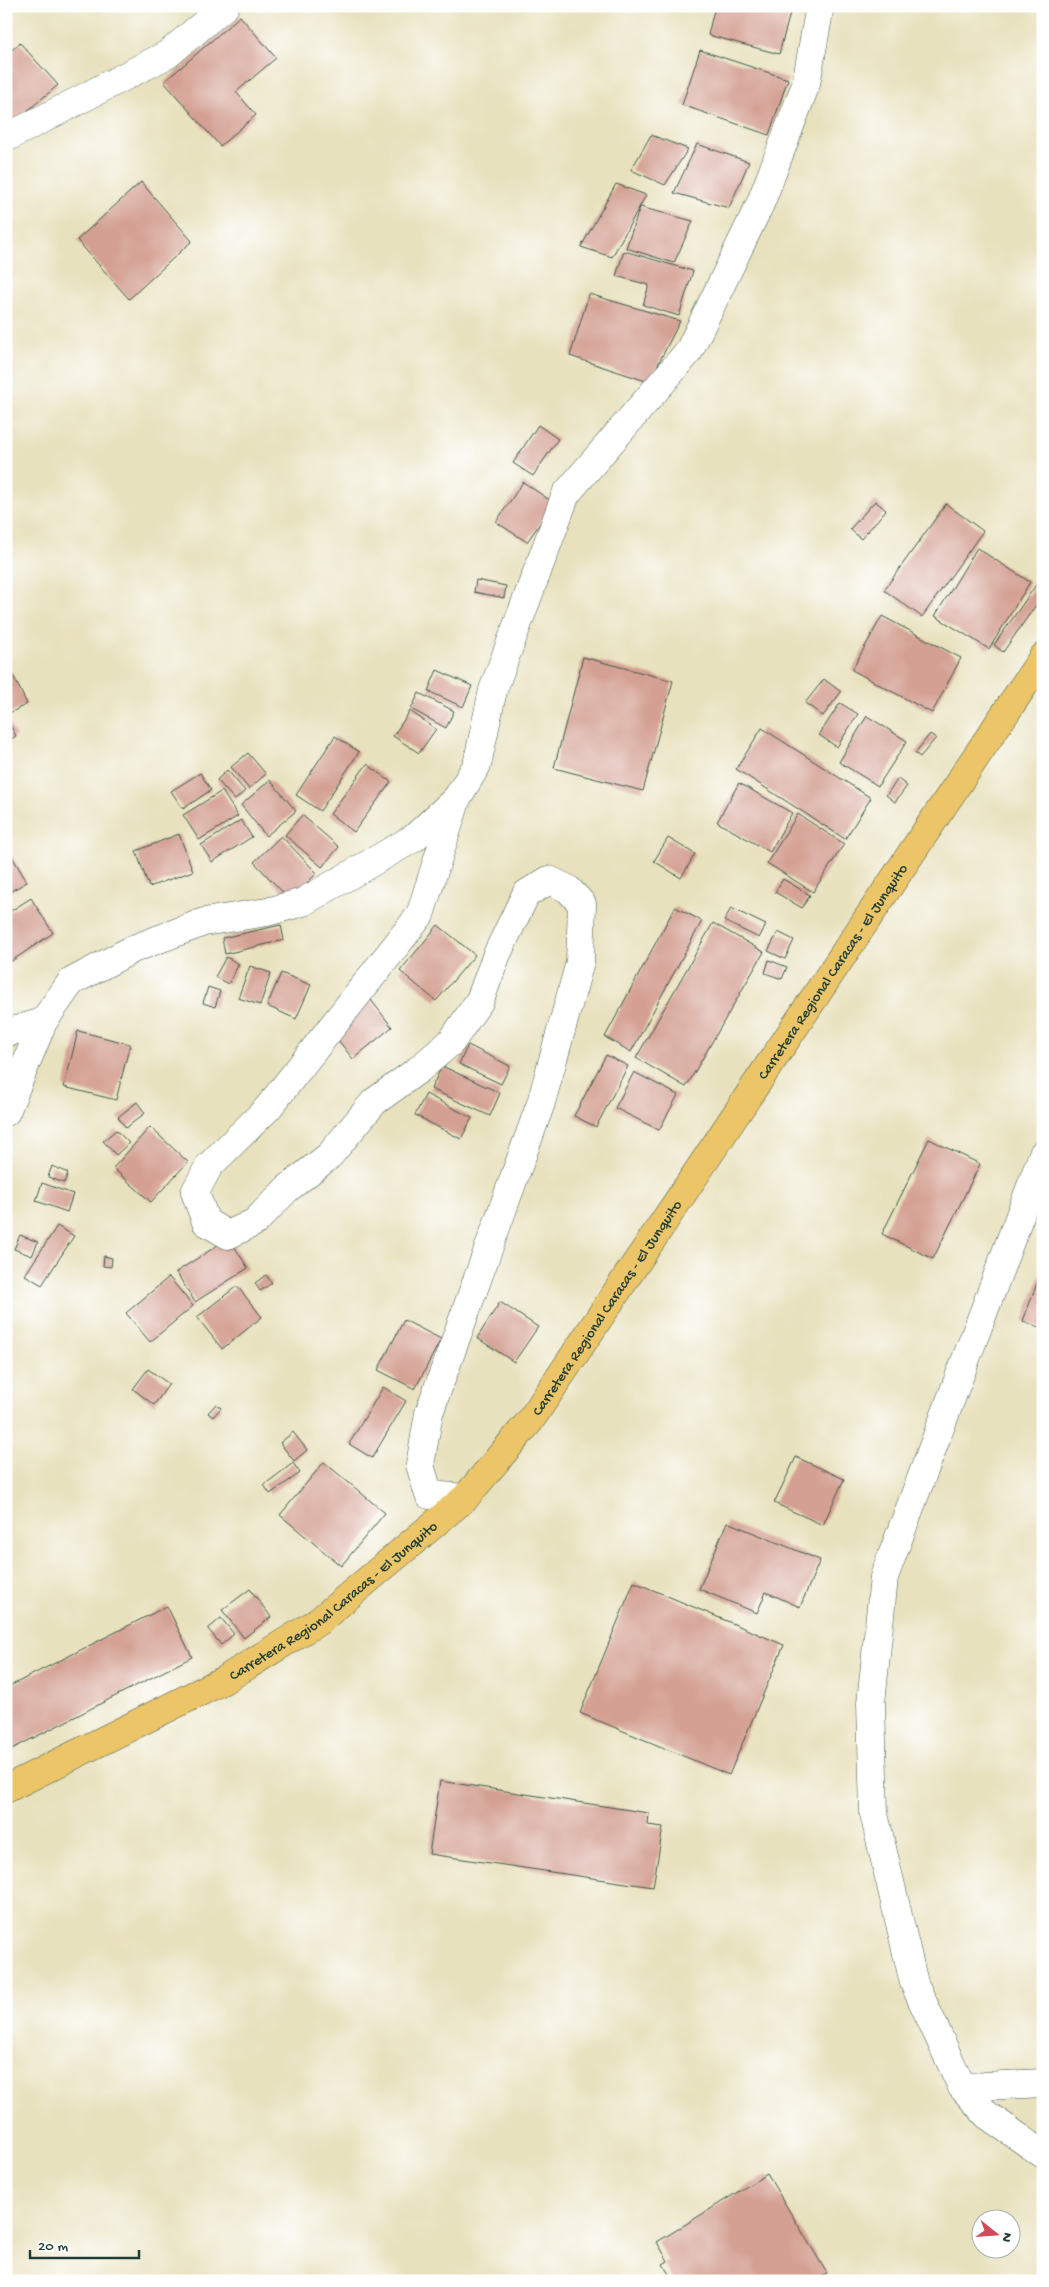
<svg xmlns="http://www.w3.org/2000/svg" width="1049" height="2287" viewBox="0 0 1049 2287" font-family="'Gochi Hand',sans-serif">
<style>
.building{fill:#d4a093}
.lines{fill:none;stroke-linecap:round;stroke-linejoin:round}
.street-casing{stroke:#3d5649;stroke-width:29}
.primary-casing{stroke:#3d5649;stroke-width:29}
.street{stroke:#fff;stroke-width:28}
.primary{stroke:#ecc569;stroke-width:28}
.labels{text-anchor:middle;stroke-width:4.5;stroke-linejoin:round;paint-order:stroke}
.street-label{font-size:15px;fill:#1f3d34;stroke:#fff}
</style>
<rect width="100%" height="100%" fill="#fff"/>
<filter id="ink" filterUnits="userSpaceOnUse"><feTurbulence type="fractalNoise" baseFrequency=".02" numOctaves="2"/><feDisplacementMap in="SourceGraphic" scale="10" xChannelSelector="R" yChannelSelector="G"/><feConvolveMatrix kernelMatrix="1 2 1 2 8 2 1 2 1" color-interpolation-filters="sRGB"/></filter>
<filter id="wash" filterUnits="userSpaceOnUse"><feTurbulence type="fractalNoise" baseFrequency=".0096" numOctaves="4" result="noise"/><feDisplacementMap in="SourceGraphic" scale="20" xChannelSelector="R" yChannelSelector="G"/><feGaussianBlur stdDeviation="1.12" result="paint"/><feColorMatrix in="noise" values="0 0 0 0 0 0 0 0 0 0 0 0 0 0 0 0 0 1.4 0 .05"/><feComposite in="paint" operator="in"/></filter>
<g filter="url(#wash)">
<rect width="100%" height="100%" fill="#e8e1bd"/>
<g id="blocks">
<g class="building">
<polygon points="715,6 792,6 779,54 708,35"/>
<polygon points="240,16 276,58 236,92 256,115 220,146 164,82"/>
<polygon points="20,43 58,85 6,129 6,55"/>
<polygon points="700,50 788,79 769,135 682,105"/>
<polygon points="651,135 688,149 665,185 631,170"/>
<polygon points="697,144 749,162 729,208 674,193"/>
<polygon points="141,182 192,241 129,299 77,240"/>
<polygon points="616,184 646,195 612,257 581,247"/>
<polygon points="640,207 693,221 674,263 626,248"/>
<polygon points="624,251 693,271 679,316 643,305 649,285 616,276"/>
<polygon points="589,294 680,321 649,382 570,356"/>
<polygon points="538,425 558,439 533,476 513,463"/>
<polygon points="523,482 554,503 527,542 496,522"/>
<polygon points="875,501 886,510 861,539 850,529"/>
<polygon points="946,504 983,531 922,617 884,590"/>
<polygon points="977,548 1030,582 989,649 935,616"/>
<polygon points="1043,575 1043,595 1003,652 994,645"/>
<polygon points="476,580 506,586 504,598 474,592"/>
<polygon points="882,616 961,658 932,713 852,670"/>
<polygon points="583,657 673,681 643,791 554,768"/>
<polygon points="9,667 27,704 6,715 6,668"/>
<polygon points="437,670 472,686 463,707 428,691"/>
<polygon points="824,679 841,692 823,716 805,703"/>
<polygon points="419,693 454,711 446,728 411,709"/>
<polygon points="840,703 858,714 837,747 819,735"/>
<polygon points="410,711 436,729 419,753 393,736"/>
<polygon points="867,716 907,741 878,786 839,762"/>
<polygon points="8,721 16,736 6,742 6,723"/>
<polygon points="762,728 871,798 845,839 736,769"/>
<polygon points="930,734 936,738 920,757 915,753"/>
<polygon points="335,736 359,752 320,811 296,795"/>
<polygon points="248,753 266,774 249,789 231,767"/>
<polygon points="367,764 391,782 354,832 330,814"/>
<polygon points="227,770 245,791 235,800 217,780"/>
<polygon points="200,773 211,790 183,809 171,791"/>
<polygon points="898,779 907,786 895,802 886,795"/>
<polygon points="270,780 296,811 266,836 241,805"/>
<polygon points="739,783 792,813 770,852 717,822"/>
<polygon points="222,791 238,816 199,840 183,815"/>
<polygon points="798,814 844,844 813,892 767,863"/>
<polygon points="302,815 339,847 322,867 285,835"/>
<polygon points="241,820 252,837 212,862 201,845"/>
<polygon points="179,834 193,871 149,887 136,851"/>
<polygon points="281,836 317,873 290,900 254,862"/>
<polygon points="668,838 695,854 681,878 654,861"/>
<polygon points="6,846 27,882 6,894"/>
<polygon points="783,879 810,895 802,908 775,892"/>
<polygon points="31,898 53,933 10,962 6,955 6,914"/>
<polygon points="675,907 702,921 631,1052 605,1037"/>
<polygon points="731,908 766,925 759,938 724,921"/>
<polygon points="713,923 764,952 686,1087 636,1058"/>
<polygon points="281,925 284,940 225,954 222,938"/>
<polygon points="438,925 475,955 436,1001 400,971"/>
<polygon points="778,932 794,940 785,959 768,951"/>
<polygon points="226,957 239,964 228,984 215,977"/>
<polygon points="769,960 787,967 782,979 765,973"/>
<polygon points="250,966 271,973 260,1005 238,998"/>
<polygon points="281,973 311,985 296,1019 267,1006"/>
<polygon points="208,987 220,991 215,1007 203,1003"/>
<polygon points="371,1000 392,1027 353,1059 331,1031"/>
<polygon points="78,1031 130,1044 116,1100 64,1087"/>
<polygon points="468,1045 510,1066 501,1084 459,1064"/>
<polygon points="606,1055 628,1066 596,1127 574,1116"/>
<polygon points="442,1066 500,1093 490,1116 431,1089"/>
<polygon points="634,1072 678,1095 659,1130 615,1108"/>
<polygon points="426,1094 472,1118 461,1139 415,1115"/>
<polygon points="137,1102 145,1113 126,1128 118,1117"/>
<polygon points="150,1127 188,1162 151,1202 113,1168"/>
<polygon points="116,1130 129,1143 116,1155 103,1141"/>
<polygon points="929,1139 980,1164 933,1259 882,1234"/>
<polygon points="52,1166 68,1173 64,1183 48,1177"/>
<polygon points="42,1183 73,1194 67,1212 36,1201"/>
<polygon points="57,1226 74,1236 42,1285 25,1275"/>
<polygon points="20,1235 38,1242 32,1256 14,1249"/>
<polygon points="229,1238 248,1268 195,1302 176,1272"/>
<polygon points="104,1256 112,1258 111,1267 103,1266"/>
<polygon points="1043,1267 1043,1329 1023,1321"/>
<polygon points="266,1275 272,1283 260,1291 255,1283"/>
<polygon points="169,1277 193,1306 150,1342 126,1313"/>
<polygon points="237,1286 262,1317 222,1349 197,1317"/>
<polygon points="500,1302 538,1327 514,1362 477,1338"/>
<polygon points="404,1320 441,1339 415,1389 378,1370"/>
<polygon points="148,1369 169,1384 154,1405 133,1389"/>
<polygon points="383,1387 406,1401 372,1458 349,1444"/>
<polygon points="216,1404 221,1408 213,1417 208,1413"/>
<polygon points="293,1432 307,1450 294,1461 280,1443"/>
<polygon points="796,1457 844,1479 823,1525 774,1503"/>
<polygon points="324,1462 385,1513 341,1566 280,1515"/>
<polygon points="293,1463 300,1473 270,1494 264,1485"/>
<polygon points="727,1522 820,1560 800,1607 766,1592 757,1613 699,1589"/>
<polygon points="634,1582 784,1645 729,1775 580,1713"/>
<polygon points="250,1589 271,1617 244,1638 222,1610"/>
<polygon points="167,1606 192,1657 6,1752 6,1688"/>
<polygon points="221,1618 234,1634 221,1645 208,1629"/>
<polygon points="440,1781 649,1813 648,1825 663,1827 653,1887 429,1854"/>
<polygon points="767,2174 827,2273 816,2281 673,2281 663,2264 668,2261 657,2242"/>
</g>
</g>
</g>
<g filter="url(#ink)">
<use href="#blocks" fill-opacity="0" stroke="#3d5649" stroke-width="1"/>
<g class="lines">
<g class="street-casing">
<g id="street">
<polyline points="6,138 168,54 225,6"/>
<polyline points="6,1033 43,1022"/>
<polyline points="6,1112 43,1022 71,982 133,949 204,922 267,912 303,902 414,838 456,799"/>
<polyline points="1043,1154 884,1577 871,1703 874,1814 914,1983 962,2087 987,2115 1043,2154"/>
<polyline points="465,1498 429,1495 420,1465 429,1413 541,1103 580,962 582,904 568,889 549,880 526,894 497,954 480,1000 451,1042 418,1070 374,1102 329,1156 287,1189 255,1222 228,1235 206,1222 195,1192 209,1166 268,1108 420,915 457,798 477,765 493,690 566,494 689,351 761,202 806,84 820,6"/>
<polyline points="962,2087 1043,2083"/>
</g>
</g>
<g class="primary-casing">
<g id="primary">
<path id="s1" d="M 6,1789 L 224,1680 L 319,1621 L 465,1498 L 530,1421 L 1043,657"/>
</g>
</g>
<use href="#street" class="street"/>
<use href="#primary" class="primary"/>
</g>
</g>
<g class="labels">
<g class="street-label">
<text dy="5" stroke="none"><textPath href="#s1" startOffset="1189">Carretera Regional Caracas - El Junquito</textPath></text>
<text dy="5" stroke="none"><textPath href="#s1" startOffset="784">Carretera Regional Caracas - El Junquito</textPath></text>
<text dy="5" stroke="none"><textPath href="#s1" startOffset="379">Carretera Regional Caracas - El Junquito</textPath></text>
</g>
</g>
<rect width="1049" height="2287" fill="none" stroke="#fff" stroke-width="25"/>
<g transform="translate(996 2234) rotate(107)"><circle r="24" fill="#ffffff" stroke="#a5b1ae"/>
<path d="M0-4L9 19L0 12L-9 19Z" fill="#d1495b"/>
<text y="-8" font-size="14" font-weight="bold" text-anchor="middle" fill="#1f3d34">N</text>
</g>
<path d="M30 2250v8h109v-8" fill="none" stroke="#1f3d34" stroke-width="2.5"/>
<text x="38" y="2250" font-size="15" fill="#1f3d34" stroke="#ffffff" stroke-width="4" paint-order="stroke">20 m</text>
</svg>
